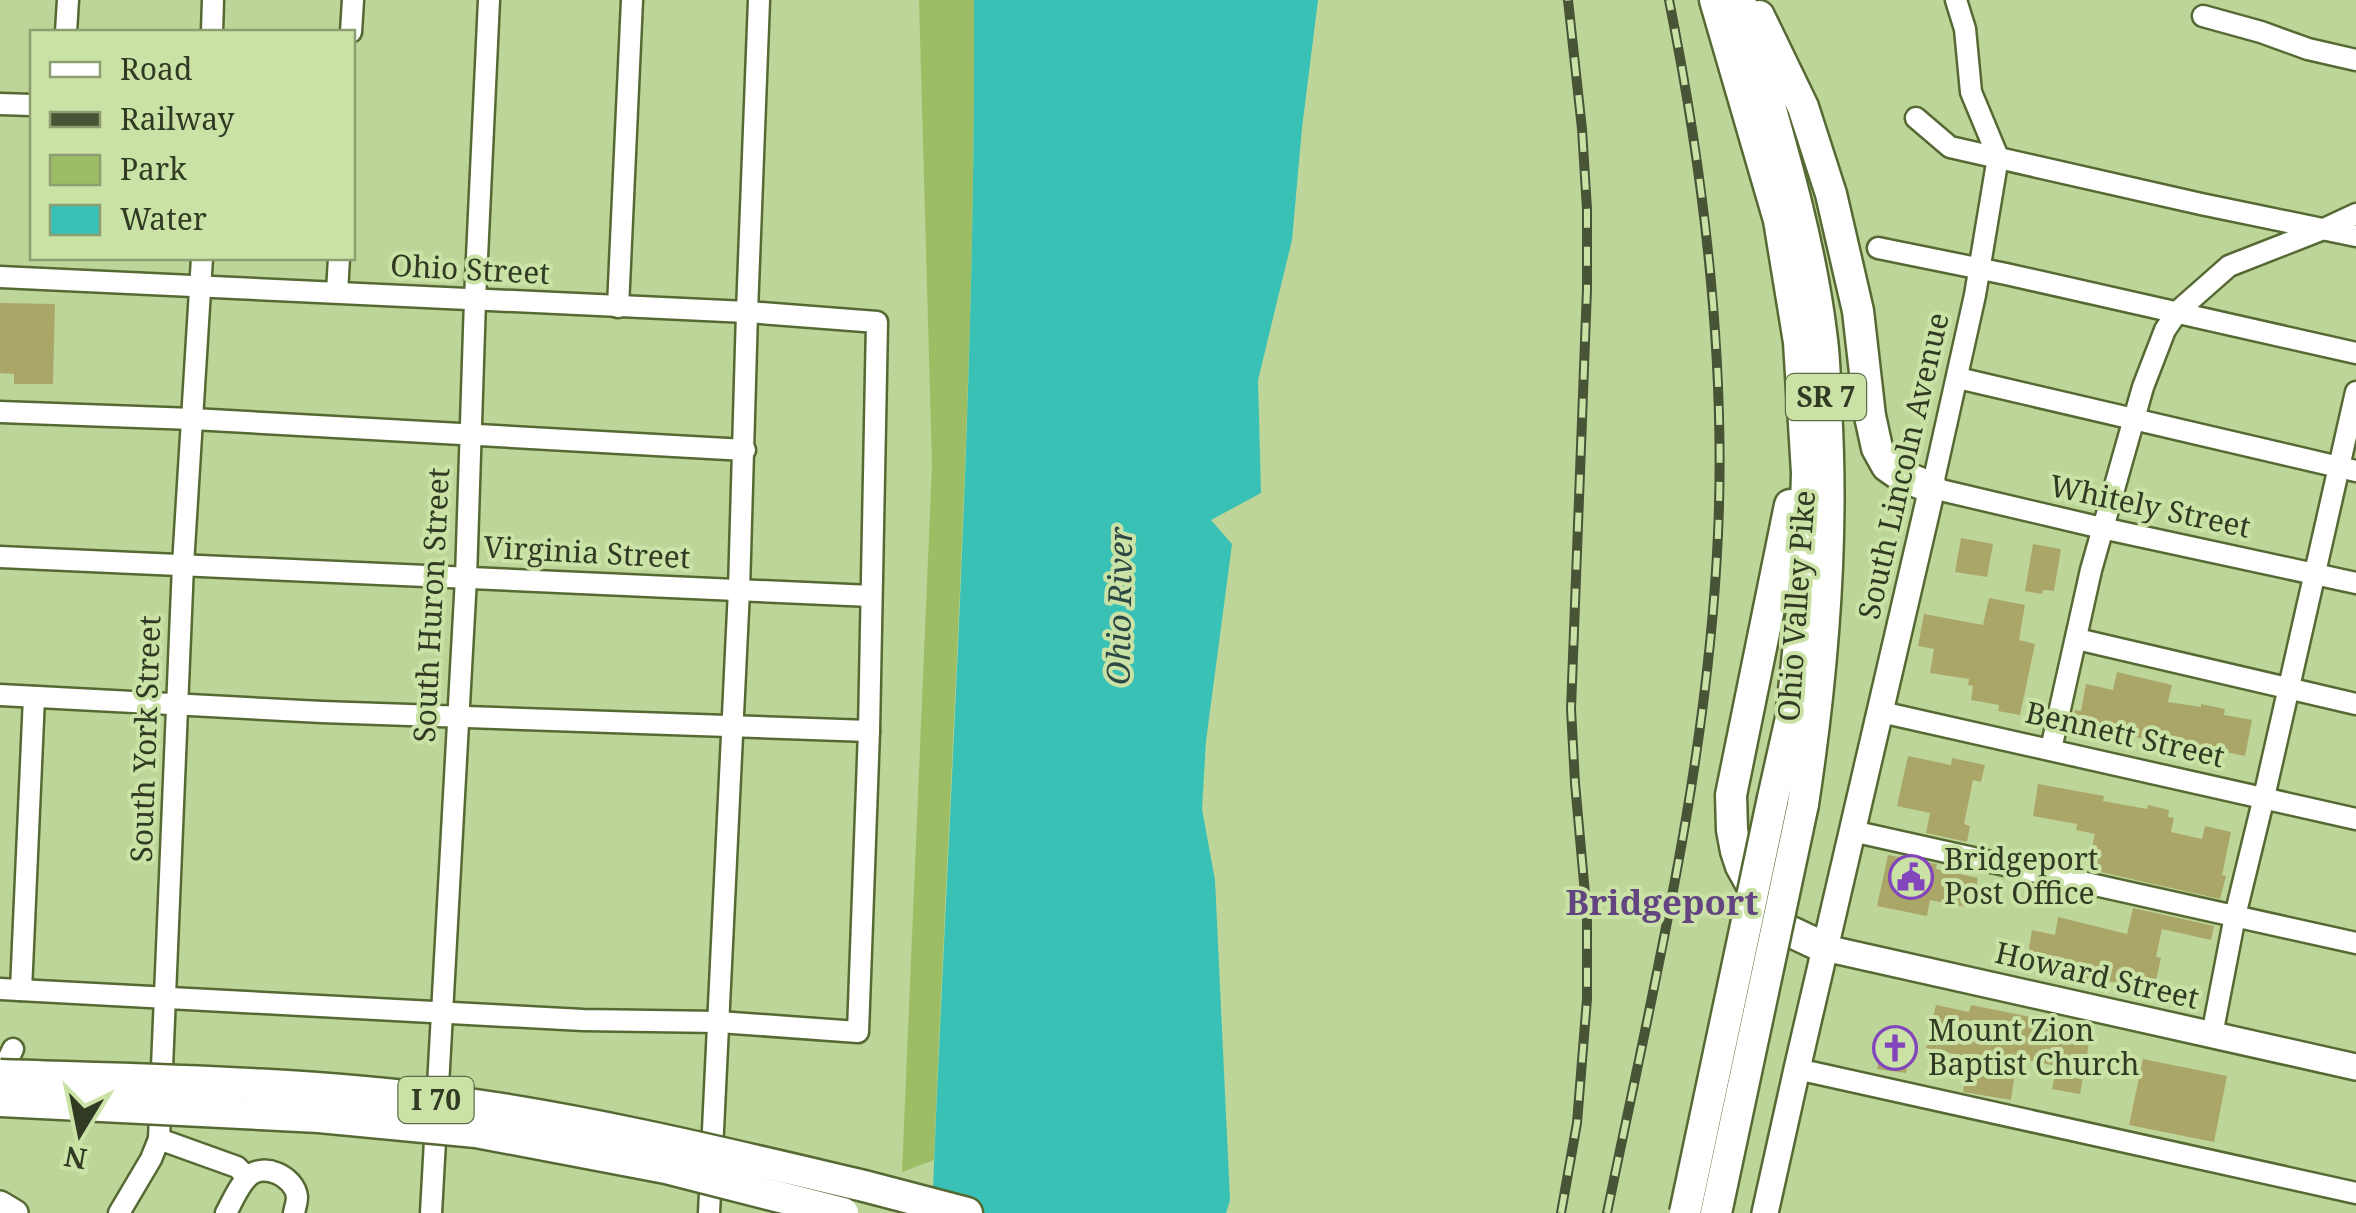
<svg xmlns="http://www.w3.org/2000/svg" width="2356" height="1213" viewBox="0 0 2356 1213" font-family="'Noto Serif',serif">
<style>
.green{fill:#9dbd64}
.water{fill:#38c1b4}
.building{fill:#aaa668}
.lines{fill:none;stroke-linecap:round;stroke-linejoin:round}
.minor-casing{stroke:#566933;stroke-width:25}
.major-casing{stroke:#566933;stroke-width:30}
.highway-casing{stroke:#566933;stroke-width:35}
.minor{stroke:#fff;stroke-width:20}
.major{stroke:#fff;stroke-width:25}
.highway{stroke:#fff;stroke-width:30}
.rail-casing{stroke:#485436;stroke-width:10}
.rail{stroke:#cbe2a6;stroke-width:6;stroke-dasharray:19;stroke-linecap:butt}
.highway-bridge-casing{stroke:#566933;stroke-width:35;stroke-linecap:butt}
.highway-bridge{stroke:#fff;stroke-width:30}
.labels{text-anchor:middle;stroke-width:8;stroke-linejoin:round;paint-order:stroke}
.shield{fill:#cbe2a6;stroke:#5f6c4a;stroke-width:2.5}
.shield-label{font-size:28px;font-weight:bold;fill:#313a22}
.street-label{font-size:30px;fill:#313a22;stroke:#cbe2a6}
.poi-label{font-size:30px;fill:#313a22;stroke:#cbe2a6;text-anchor:start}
.water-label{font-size:32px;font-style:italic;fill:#2c4945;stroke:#cbe2a6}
.quarter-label{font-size:35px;font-weight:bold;fill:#624480;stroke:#cbe2a6}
</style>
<rect width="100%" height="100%" fill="#bed59a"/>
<path class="green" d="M 919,0 L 974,0 C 976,387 949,773 934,1160 L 902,1172 L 932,465 Z"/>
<path class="water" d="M 974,0 L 1318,0 L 1302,128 L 1292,240 L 1258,380 L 1261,493 L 1211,520 L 1232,544 L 1206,741 L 1202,809 L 1215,880 L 1230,1200 L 1226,1213 L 932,1213 C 948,809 976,405 974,0 Z"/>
<g class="building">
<polygon points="0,303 55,304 53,384 14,384 14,374 0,373"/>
<polygon points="1961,538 1993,544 1987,577 1955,572"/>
<polygon points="2033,544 2061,549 2054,591 2043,590 2042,594 2025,591"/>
<polygon points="1989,598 2025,605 2019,640 2035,644 2020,715 1998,711 1999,705 1971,700 1973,686 1968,685 1969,679 1930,673 1934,649 1918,646 1924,614 1983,625"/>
<polygon points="2117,672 2172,685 2168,702 2201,707 2201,704 2225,709 2224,715 2252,720 2245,756 2216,750 2214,755 2191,750 2192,744 2160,738 2159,742 2098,729 2096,738 2070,732 2075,710 2081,711 2086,684 2113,690"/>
<polygon points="1908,756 1951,765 1952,758 1985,765 1981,782 1973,780 1964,824 1970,826 1967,842 1926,833 1930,813 1897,806"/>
<polygon points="2038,784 2104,796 2103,801 2147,809 2148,805 2169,810 2168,817 2174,818 2171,832 2202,839 2205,826 2231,832 2222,875 2226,876 2220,899 2087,869 2095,834 2076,830 2077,824 2033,816"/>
<polygon points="1888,855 1937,864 1936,869 1978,878 1972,908 1930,900 1927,916 1877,906"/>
<polygon points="2133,908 2214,926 2211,940 2162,929 2156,957 2161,958 2155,985 2148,984 2146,990 2104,980 2103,983 2080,978 2081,973 2074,972 2075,969 2027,960 2032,930 2055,935 2058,917 2127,934"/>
<polygon points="1936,1005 1969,1012 1971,1005 2031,1017 2030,1022 2091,1032 2080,1094 2052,1089 2057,1066 2017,1058 2011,1100 1963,1092 1968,1057 1926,1048"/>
<polygon points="1885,1027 1913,1032 1906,1073 1877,1069"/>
<polygon points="2143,1059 2227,1076 2214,1142 2129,1125"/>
</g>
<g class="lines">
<g class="minor-casing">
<g id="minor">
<polyline points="1956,0 1965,29 1971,92 1998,157 1975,295 1932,488 2102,528 2356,583"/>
<polyline points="2203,16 2261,32 2308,49 2356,60"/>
<polyline points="66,32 68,0"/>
<polyline points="212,32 213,0"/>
<polyline points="351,32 353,0"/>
<polyline points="0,104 32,105"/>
<polyline points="1916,118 1950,147 2201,204 2356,236"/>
<polyline points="1878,248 2006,274 2356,353"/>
<polyline points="0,277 747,312 877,322 869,731 858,1032 719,1022 583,1020 0,989"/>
<polyline points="337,292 339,258"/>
<polyline points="618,307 632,0"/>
<polyline points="1958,378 2356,471"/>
<polyline points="0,412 193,419 745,450"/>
<polyline points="0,557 871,596"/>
<polyline points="2077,639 2356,704"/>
<polyline points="0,695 322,712 869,731"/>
<polyline points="1881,712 2356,819"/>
<polyline points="2051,749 2091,570 2143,387 2165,330 2178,311 2229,266 2326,228 2356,214"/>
<polyline points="1852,831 2356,943"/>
<polyline points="21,990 34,697"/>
<polyline points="2212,1035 2235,916 2264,797 2356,392"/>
<polyline points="1797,1069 2356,1193"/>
<polyline points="0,1076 13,1049"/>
<polyline points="159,1139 237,1167 247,1177"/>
<polyline points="119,1213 151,1159 159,1139 183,565 202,258"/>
<path d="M 226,1213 C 232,1202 238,1187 247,1178 C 262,1161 295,1176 297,1197 C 297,1202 295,1208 294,1213"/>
<polyline points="431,1213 466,578 475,300 489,0"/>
<polyline points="709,1213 739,590 747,312 759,0"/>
</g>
</g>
<g class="major-casing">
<g id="major">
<polyline points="1825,948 2356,1067"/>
<polyline points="0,1204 15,1213"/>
<polyline points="1765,1213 1797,1069 1932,488"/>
</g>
</g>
<g class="highway-casing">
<g id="highway">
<polyline points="1715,0 1779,220 1799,342 1807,473 1803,607 1791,718 1773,798"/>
<path d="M 1740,0 C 1770,110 1809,227 1822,340 C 1825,363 1825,386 1826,409 C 1834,542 1823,673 1803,804"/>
<polyline points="1759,16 1803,107 1831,194 1858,311 1870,416 1877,448 1887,466 1900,475 1932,488"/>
<polyline points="1790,505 1731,795 1732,830 1736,851 1741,866 1760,900 1787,930 1825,948"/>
<polyline points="864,1186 967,1213"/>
</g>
</g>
<use href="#minor" class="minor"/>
<use href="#major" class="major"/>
<use href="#highway" class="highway"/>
<g class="rail-casing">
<g id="rail">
<polyline points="1561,1213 1577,1123 1587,999 1587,916 1575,783 1571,709 1587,289 1587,209 1582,129 1568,0"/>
<path d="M 1607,1213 C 1653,988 1708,764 1718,534 C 1726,355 1704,175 1669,0"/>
</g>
</g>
<use href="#rail" class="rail"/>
<g class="highway-bridge-casing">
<g id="highway-bridge">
<path d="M 0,1075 C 152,1080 304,1082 455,1102 C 593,1121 728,1154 864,1186"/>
<polyline points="0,1101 319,1117 476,1132 666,1168 843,1213"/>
<polyline points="1685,1213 1773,798"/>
<polyline points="1716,1213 1803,804"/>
</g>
</g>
<use href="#highway-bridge" class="highway-bridge"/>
</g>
<defs>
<g id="civic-ring" transform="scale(2.25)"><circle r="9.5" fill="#cbe2a6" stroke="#8345bb" stroke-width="1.5"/><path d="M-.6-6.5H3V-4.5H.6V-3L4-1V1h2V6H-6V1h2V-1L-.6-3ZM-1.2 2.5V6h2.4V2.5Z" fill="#8345bb"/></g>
<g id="church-ring" transform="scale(2.25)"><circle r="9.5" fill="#cbe2a6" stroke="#8345bb" stroke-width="1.5"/><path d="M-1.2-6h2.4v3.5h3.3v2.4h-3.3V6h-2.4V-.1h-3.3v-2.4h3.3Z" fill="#8345bb"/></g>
</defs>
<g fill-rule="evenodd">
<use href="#civic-ring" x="1911" y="877"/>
<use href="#church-ring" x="1895" y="1048"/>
</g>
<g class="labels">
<g class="shield">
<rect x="1786" y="374" width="80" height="46" rx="8"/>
<rect x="398.5" y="1077" width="75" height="46" rx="8"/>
</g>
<g class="shield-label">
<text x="1826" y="407">SR 7</text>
<text x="436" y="1110">I 70</text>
</g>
<g class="street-label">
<text transform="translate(470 270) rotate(3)" y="10">Ohio Street</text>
<text transform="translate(1904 466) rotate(-77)" y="10">South Lincoln Avenue</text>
<text transform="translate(2150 507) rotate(12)" y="10">Whitely Street</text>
<text transform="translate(587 553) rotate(3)" y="10">Virginia Street</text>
<text transform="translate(432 605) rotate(-87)" y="10">South Huron Street</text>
<text transform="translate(1797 606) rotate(-86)" y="10">Ohio Valley Pike</text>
<text transform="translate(2125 735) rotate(13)" y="10">Bennett Street</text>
<text transform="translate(146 739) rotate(-88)" y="10">South York Street</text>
<text transform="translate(2097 976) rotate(13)" y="10">Howard Street</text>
</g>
<g class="poi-label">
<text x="1944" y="870">Bridgeport<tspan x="1944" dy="34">Post Office</tspan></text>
<text x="1928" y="1041">Mount Zion<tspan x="1928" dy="34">Baptist Church</tspan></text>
</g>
<g class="water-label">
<text transform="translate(1120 606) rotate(-89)" y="11">Ohio River</text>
</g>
<g class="quarter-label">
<text x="1662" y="915">Bridgeport</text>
</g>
</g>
<rect x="30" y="30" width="325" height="230" fill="#cbe2a6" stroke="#8d9f71" stroke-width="2.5"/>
<rect x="50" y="62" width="50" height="15" fill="#ffffff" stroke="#8d9f71" stroke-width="2.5"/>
<text x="120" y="80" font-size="30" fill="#313a22">Road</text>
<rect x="50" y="112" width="50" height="15" fill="#485436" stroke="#8d9f71" stroke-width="2.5"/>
<text x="120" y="130" font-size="30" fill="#313a22">Railway</text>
<rect x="50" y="155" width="50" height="30" fill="#9dbd64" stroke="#8d9f71" stroke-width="2.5"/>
<text x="120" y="180" font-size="30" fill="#313a22">Park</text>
<rect x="50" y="205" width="50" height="30" fill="#38c1b4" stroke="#8d9f71" stroke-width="2.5"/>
<text x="120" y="230" font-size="30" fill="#313a22">Water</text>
<g transform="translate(80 1133) rotate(190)" stroke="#cbe2a6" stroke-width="8" paint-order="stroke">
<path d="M0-8L18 38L0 25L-18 38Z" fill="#313a22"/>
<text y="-15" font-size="28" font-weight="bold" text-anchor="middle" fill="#313a22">N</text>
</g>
</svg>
